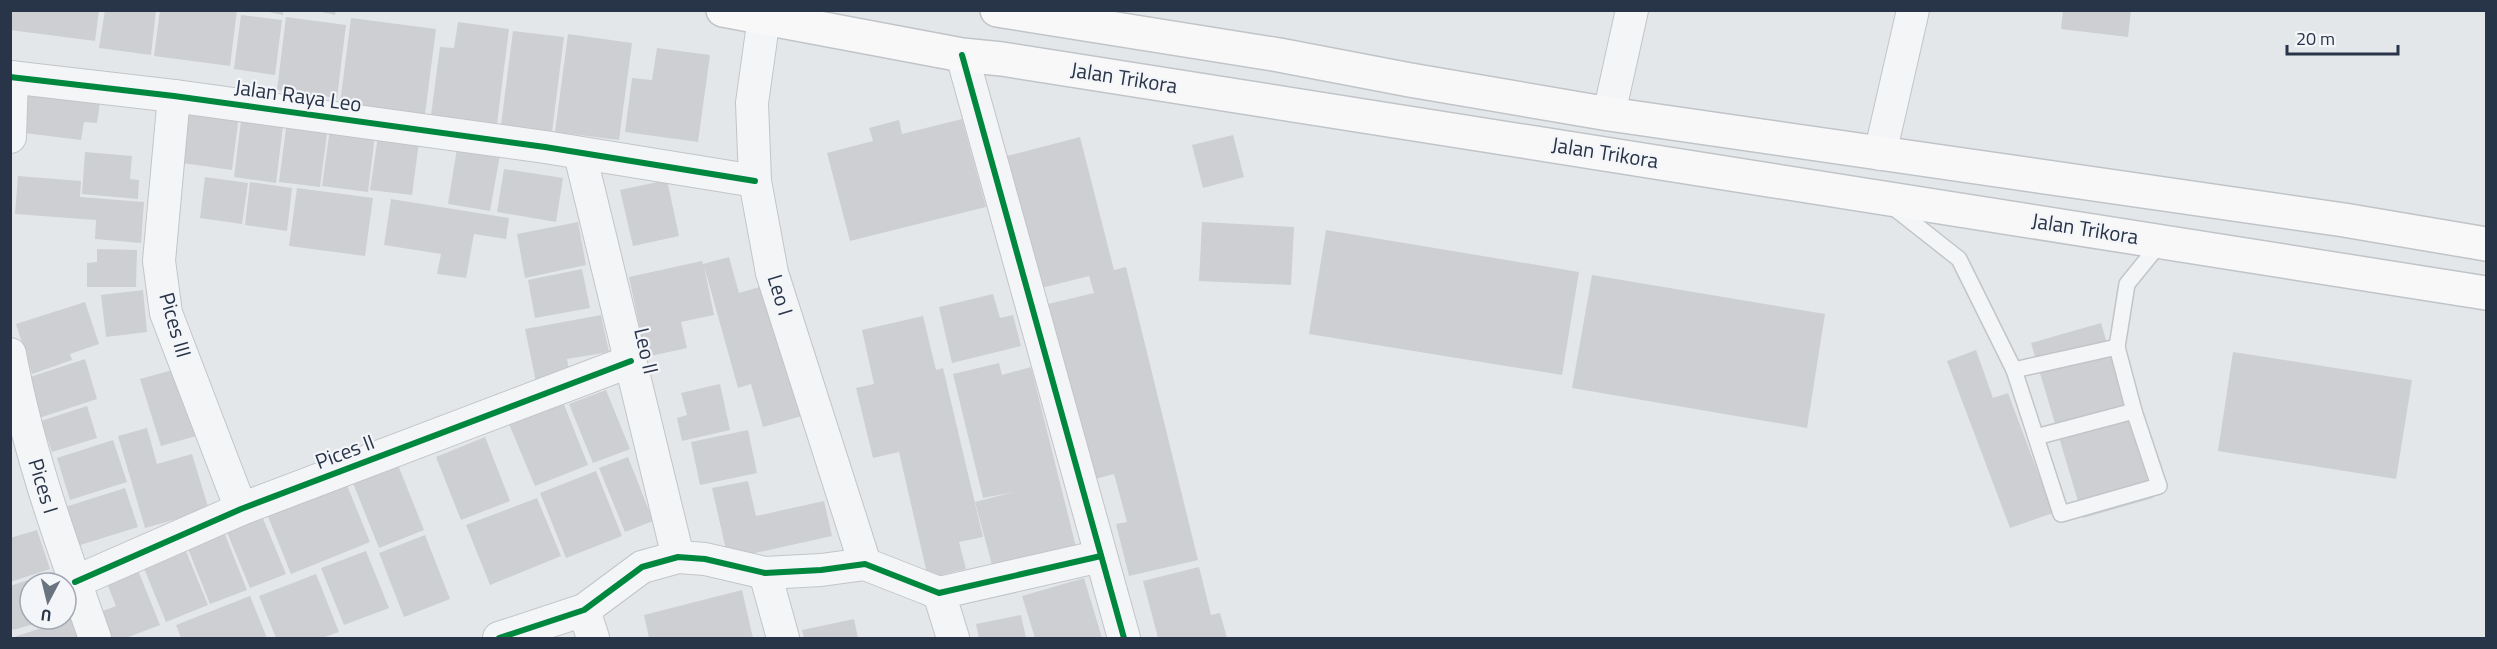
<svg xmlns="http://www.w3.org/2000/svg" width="2497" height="649" viewBox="0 0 2497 649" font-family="'Titillium Web',sans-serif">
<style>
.building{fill:#cdcfd3}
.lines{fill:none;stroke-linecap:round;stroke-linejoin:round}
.service-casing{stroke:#c2c5c8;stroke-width:18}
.minor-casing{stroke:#c2c5c8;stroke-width:34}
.primary-casing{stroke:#c0c4c8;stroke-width:36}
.service{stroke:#f4f5f7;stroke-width:15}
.minor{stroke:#f4f5f7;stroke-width:32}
.primary{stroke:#f8f8f8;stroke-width:33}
.cycleway-casing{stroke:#f3f5f9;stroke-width:10}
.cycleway{stroke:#00873e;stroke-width:6}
.labels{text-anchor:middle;stroke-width:4.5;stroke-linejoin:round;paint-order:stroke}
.street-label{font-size:21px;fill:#283447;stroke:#f3f5f9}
</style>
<rect width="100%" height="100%" fill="#e4e7ea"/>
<g class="building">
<polygon points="10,10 99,10 95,41 10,30"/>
<polygon points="105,10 156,10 151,55 99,48"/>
<polygon points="160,10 237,10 230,66 154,56"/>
<polygon points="260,10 283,10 283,15"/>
<polygon points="313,10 336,10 335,15"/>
<polygon points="2063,10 2131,10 2128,37 2061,29"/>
<polygon points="241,15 282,20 275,75 234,69"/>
<polygon points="286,17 346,25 337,98 277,90"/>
<polygon points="351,18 436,29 425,114 340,103"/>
<polygon points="458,22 509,29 497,124 431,115 440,47 454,48"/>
<polygon points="513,31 564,37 552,132 501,125"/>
<polygon points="568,34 632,43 619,140 555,132"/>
<polygon points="657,48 710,55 698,142 625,132 632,78 652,80"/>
<polygon points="21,86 101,95 97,123 84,122 81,140 16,132"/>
<polygon points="189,101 240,107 232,170 182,163"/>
<polygon points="242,113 284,118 276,183 234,177"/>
<polygon points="962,119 986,207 850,241 827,153 873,141 869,128 899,120 902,134"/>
<polygon points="287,121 328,126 320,187 279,182"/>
<polygon points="330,129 375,135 368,192 322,186"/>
<polygon points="1233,135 1244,177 1203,188 1192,145"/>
<polygon points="378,136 419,142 412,195 370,190"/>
<polygon points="1080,137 1114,270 1126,267 1198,560 1129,576 1116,524 1127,522 1114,474 1092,480 1048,304 1094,293 1089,276 1041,288 1007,156"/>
<polygon points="458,142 501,149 490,211 448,204"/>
<polygon points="85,152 132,156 130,179 139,180 138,199 82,194"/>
<polygon points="504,169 563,178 556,222 497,212"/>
<polygon points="18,176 81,181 80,197 144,202 141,243 95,239 96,220 15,214"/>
<polygon points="205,177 248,183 242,224 200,218"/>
<polygon points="667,180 679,236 633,246 620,190"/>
<polygon points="250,182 292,188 287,231 245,225"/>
<polygon points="297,188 373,198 365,256 289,246"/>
<polygon points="391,199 509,218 506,239 474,234 466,278 437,274 441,254 384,245"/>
<polygon points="578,222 586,265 525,278 517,234"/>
<polygon points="1202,222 1294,227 1291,285 1199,281"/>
<polygon points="1326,230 1579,272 1562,375 1309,334"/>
<polygon points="97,249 137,250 136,287 87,287 87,263 97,262"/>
<polygon points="729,257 739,293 763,286 809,414 763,427 751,384 738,388 704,266 714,315 681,322 687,348 646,357 629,277 702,261 703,264"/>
<polygon points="582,269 590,308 535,318 528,280"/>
<polygon points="1592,275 1825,314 1807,428 1572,388"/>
<polygon points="143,290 147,332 106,337 101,295"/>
<polygon points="993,294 1000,318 1013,315 1021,346 952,363 939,307"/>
<polygon points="85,302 99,344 70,354 72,360 32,374 16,324"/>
<polygon points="601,315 609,352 567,359 571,380 537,387 525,329"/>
<polygon points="923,316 936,370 943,368 983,537 959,542 966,569 928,578 899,452 873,458 856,388 874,384 862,330"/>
<polygon points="2101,323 2153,498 2083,518 2031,343"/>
<polygon points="1976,350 1993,398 2008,393 2053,513 2010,528 1947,361"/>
<polygon points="2233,352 2412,380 2396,479 2218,451"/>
<polygon points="85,359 97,399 39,418 27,378"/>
<polygon points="999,363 1002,375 1031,367 1078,555 995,576 975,502 1014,492 983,498 953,374"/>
<polygon points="176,369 196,436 161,446 140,379"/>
<polygon points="720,384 730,430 682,441 677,418 687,415 681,393"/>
<polygon points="606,390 630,449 593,463 569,404"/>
<polygon points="563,402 588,465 535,486 509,424"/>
<polygon points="87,406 97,438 52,452 41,421"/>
<polygon points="147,428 157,464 192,454 209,510 145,528 118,436"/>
<polygon points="748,430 757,473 700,485 691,442"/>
<polygon points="485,437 510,501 461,520 436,457"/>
<polygon points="113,440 127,482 70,500 57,458"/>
<polygon points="628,457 653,521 625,532 599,468"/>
<polygon points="398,465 424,530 379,548 353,483"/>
<polygon points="596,471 622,536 566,558 540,493"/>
<polygon points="344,478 370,542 291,574 265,509"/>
<polygon points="748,481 756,516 824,501 832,536 728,559 712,488"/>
<polygon points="125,488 138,527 74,547 62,508"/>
<polygon points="537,498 561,556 490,585 466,525"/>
<polygon points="262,516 286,574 250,588 226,530"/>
<polygon points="222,527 247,590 210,604 185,541"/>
<polygon points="37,530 50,569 10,582 10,538"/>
<polygon points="425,535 450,599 404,617 379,553"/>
<polygon points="183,544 208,605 166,622 141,561"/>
<polygon points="366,551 389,608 344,625 321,568"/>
<polygon points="1199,567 1211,615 1220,613 1227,638 1158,638 1143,581"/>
<polygon points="137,568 160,625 126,638 107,638 97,613 116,606 106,581"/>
<polygon points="58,570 62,583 30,583 30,619 48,620 13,630 10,624 10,586"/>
<polygon points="316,574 339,632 322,638 276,638 259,596"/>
<polygon points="1084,578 1102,638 1035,638 1022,596"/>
<polygon points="742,590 753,638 649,638 644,615"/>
<polygon points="250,596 267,638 181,638 176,625"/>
<polygon points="1021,615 1026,638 979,638 976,624"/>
<polygon points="72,618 79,638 11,638"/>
<polygon points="854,619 858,638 804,638 802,630"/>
</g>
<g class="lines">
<g class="service-casing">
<g id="service">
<polyline points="1893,207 1959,259 2014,370 2061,514 2159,486 2134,411 2117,347 2127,284 2162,241"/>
<polyline points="2014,370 2117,347"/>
<polyline points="2036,437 2134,411"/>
</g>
</g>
<g class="minor-casing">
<g id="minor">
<polyline points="764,17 752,103 755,181 772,273 865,564"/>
<polyline points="962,55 1124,638"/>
<polyline points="10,77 174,96 545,147 755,181"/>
<polyline points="174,96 159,261 166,313 241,509"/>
<polyline points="1609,114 1632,10"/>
<polyline points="10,137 12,77"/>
<polyline points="580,154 678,557"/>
<polyline points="1880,154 1913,10"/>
<path d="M 10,354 C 28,452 62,545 95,638"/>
<polyline points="765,573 783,638"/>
<polyline points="75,582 241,509 631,361"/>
<polyline points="939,593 953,638"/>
<polyline points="584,610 593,638"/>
<polyline points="499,638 584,610 642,567 678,557 705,559 765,573 821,570 865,564 939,593 1101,556"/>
</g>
</g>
<g class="primary-casing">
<g id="primary">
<polyline points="723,10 962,55 1002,59 2486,293"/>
<polyline points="997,10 1279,55 1410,80 1609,114 2344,220 2486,244"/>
</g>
</g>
<use href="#service" class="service"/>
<use href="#minor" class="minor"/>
<use href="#primary" class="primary"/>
<g class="cycleway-casing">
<g id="cycleway">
<polyline points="962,55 1124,638"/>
<polyline points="10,77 174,96 545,147 755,181"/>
<polyline points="75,582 241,509 631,361"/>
<polyline points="499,638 584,610 642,567 678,557 705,559 765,573 821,570 865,564 939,593 1101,556"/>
</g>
</g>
<use href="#cycleway" class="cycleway"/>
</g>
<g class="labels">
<g class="street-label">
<text transform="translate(1124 78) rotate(9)" y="7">Jalan Trikora</text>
<text transform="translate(298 96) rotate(8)" y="7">Jalan Raya Leo</text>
<text transform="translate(1605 153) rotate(9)" y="7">Jalan Trikora</text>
<text transform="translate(2085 229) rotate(9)" y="7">Jalan Trikora</text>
<text transform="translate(780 295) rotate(73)" y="7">Leo I</text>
<text transform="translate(175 325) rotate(74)" y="7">Pices III</text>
<text transform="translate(646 351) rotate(77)" y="7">Leo II</text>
<text transform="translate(345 452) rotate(-21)" y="7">Pices II</text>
<text transform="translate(43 486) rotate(73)" y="7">Pices I</text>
</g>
</g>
<rect width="2497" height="649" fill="none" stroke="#283447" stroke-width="24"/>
<g transform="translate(48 601) rotate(187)"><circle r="28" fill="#f3f5f9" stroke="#a2a8b2" stroke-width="1.5"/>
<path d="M0-4.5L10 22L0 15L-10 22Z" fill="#6a7380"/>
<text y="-9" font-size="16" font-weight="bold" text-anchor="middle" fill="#283447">U</text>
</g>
<path d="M2287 45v9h111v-9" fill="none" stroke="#283447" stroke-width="3"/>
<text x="2296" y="45" font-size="18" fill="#283447" stroke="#f3f5f9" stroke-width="4.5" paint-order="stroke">20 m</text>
</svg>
